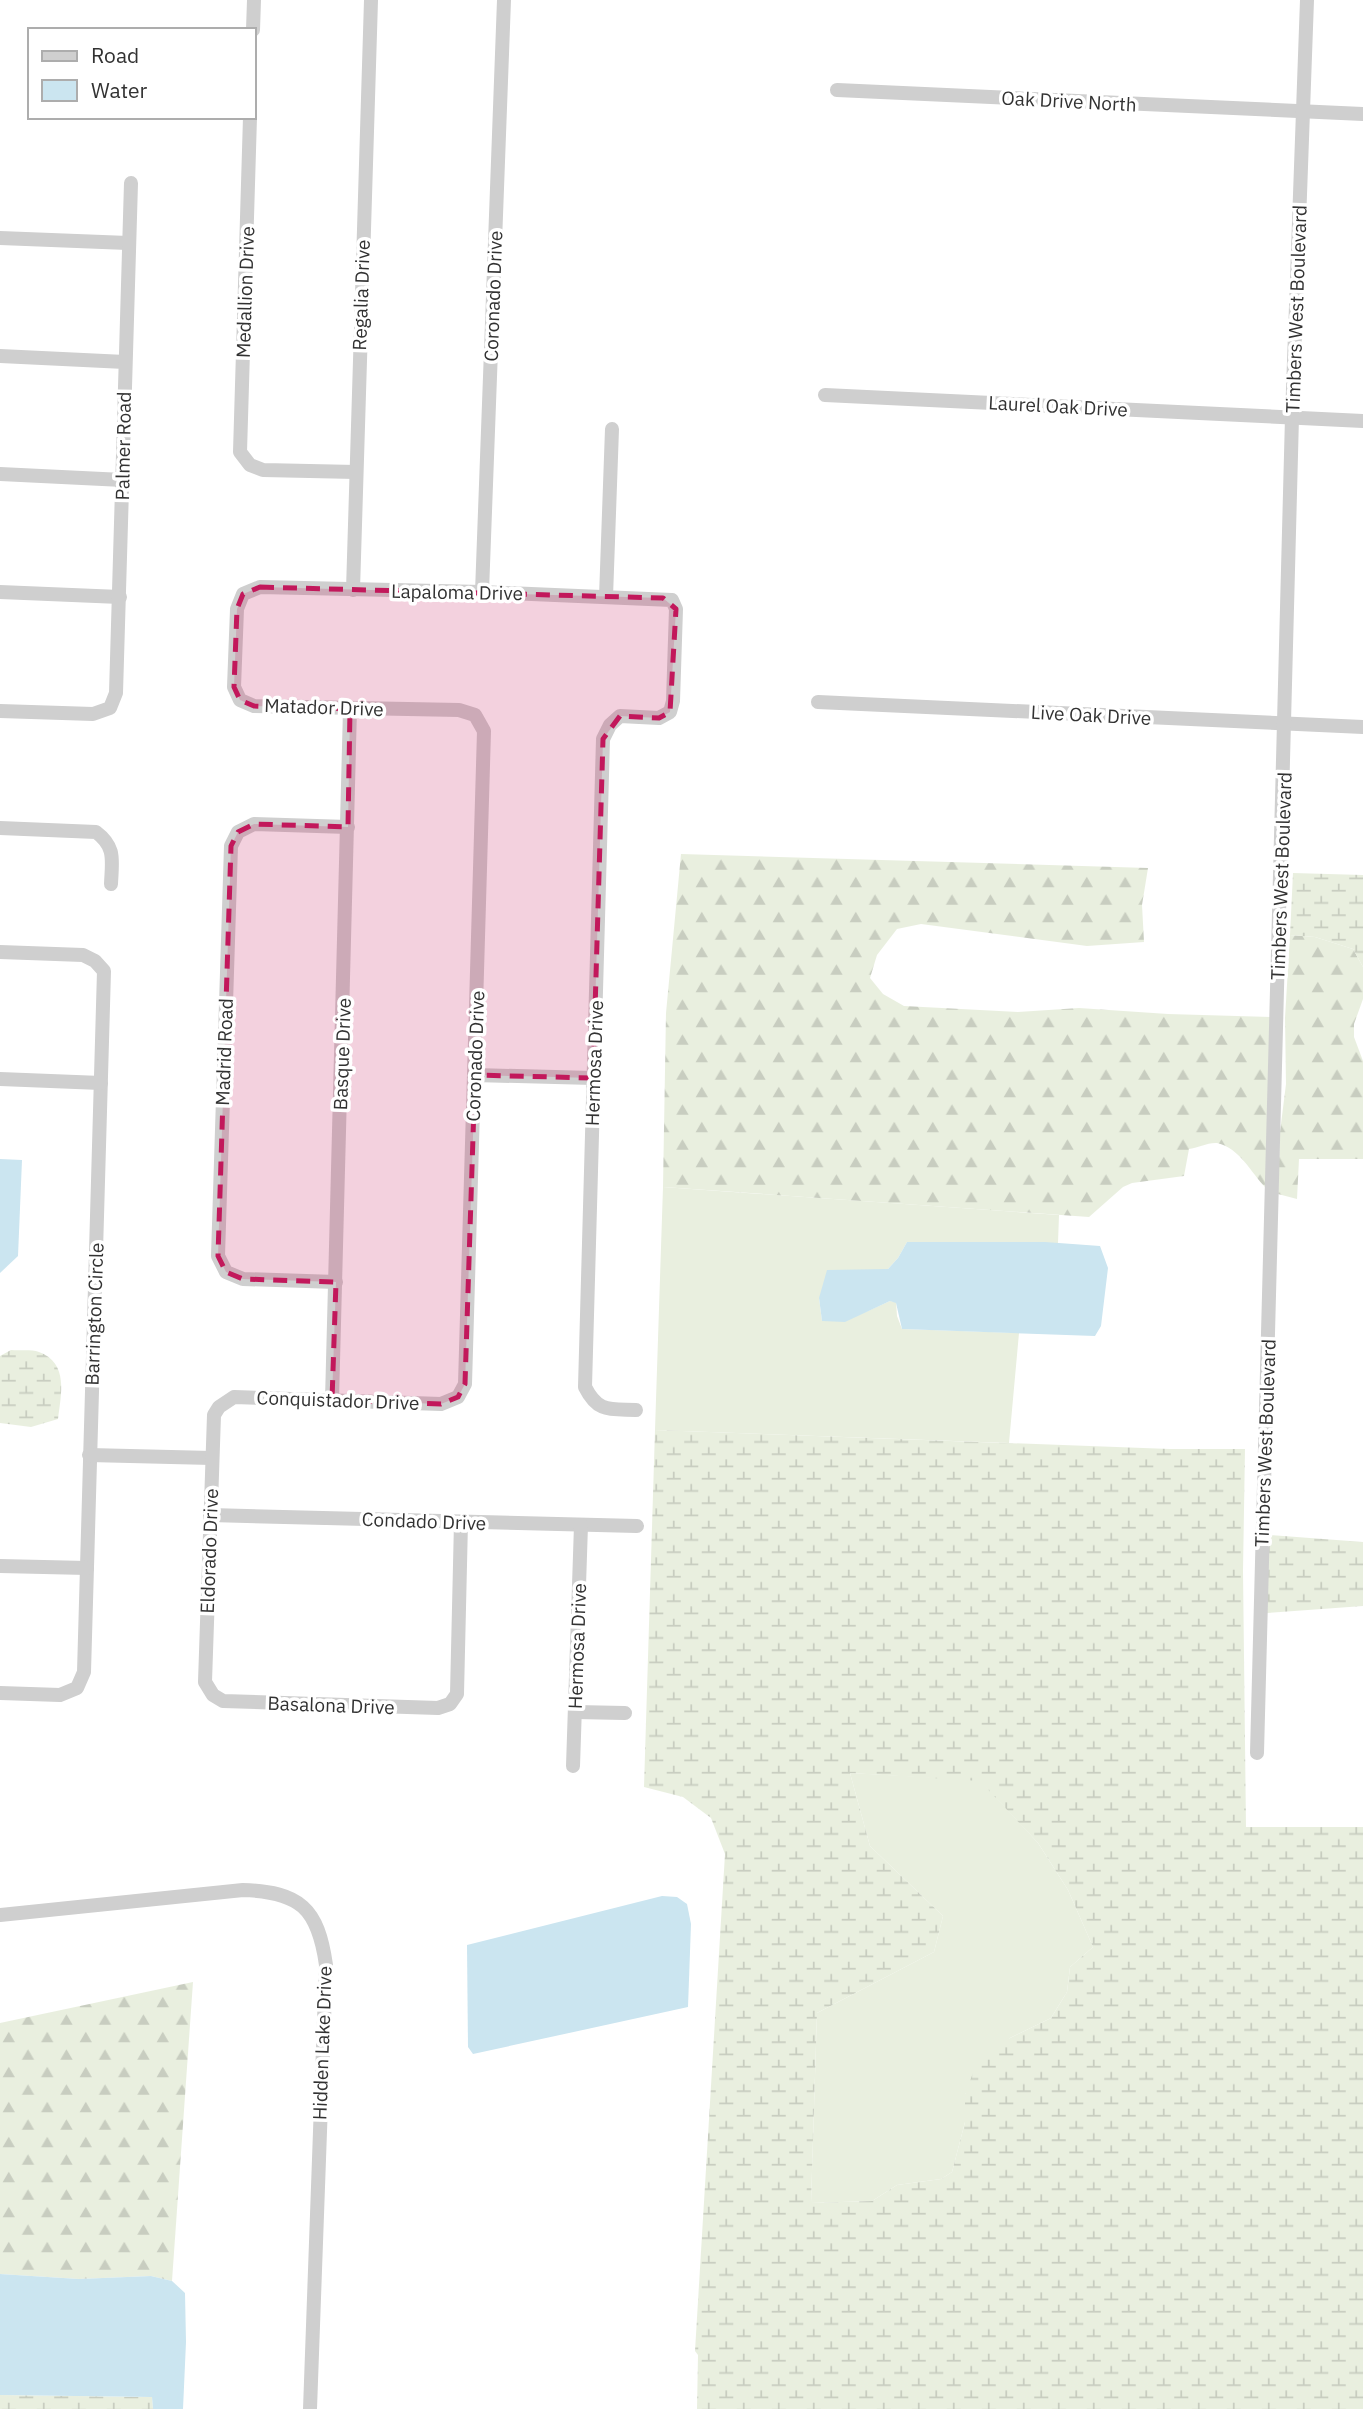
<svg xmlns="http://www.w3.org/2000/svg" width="1363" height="2409" viewBox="0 0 1363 2409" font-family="'IBM Plex Sans',sans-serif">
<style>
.grass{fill:#e9efdf}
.forest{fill:url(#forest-firs)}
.wetland{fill:url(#wetland-marsh);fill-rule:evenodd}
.water{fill:#cbe5f0}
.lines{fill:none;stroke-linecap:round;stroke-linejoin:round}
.minor{stroke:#cfcfcf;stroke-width:14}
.marked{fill:#c2185b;fill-opacity:0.2;stroke:#c2185b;stroke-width:5;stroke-dasharray:14 9;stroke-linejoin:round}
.labels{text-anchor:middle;stroke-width:7;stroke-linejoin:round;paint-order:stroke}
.street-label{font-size:19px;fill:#323232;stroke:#fff}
</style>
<defs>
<pattern id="forest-firs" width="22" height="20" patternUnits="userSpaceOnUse" patternTransform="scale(1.75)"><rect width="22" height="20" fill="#e9efdf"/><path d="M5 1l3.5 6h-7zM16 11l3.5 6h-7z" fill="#c8cdc0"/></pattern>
<pattern id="wetland-marsh" width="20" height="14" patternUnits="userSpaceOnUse" patternTransform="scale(1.75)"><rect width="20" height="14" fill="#e9efdf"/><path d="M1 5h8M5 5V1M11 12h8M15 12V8" fill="none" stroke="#c8cdc0"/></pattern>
</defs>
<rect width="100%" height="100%" fill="#fff"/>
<g class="grass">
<polygon points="663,1187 1059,1215 1058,1243 907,1242 898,1258 888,1269 819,1298 822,1321 868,1311 890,1301 896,1302 897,1316 902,1329 1019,1333 1009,1443 655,1430"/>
<polygon points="850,1773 980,1780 1038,1843 1068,1890 1093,1947 1070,1967 1067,1992 1051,2018 1010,2038 965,2094 965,2122 952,2172 941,2179 897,2185 872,2201 811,2203 817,2013 934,1952 943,1916 870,1846"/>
</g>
<g class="forest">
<path d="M 681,854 L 1148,868 L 1142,905 L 1144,942 L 1087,946 L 921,924 L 897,929 L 877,955 L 870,978 L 883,994 L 904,1006 L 1018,1012 L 1079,1008 L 1168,1014 L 1271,1017 L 1266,1188 C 1251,1173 1240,1148 1217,1143 C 1209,1142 1197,1148 1189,1149 L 1184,1176 L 1132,1183 L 1123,1187 L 1089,1217 L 663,1187 L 666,1013 Z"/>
<polygon points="1290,935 1315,937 1353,949 1363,967 1363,999 1354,1024 1354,1037 1363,1061 1363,1159 1299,1159 1297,1199 1278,1194 1280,1132 1286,1084 1285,1018"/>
<polygon points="193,1982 172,2281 151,2276 79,2279 0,2274 0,2023"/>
</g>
<g class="wetland">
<polygon points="1293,873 1363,875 1363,967 1353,949 1315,937 1290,935"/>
<path d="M 11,1350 C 20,1351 31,1349 39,1352 C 69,1363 61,1395 58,1419 L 31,1427 L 0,1423 L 0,1356 Z"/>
<path d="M 655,1430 L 1170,1449 L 1245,1449 L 1243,1571 L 1246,1827 L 1363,1827 L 1363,2409 L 697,2409 L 698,2355 L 695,2351 L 725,1854 L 711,1818 L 683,1797 L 644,1787 ZM 850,1773 L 980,1781 L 1038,1843 L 1068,1890 L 1093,1947 L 1070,1967 L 1067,1992 L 1051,2018 L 1010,2038 L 988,2053 L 973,2073 L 965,2094 L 965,2122 L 952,2172 L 941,2179 L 897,2185 L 872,2201 L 811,2203 L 817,2013 L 934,1952 L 943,1916 L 870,1846 Z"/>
<polygon points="1269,1535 1363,1542 1363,1606 1267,1613"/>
<polygon points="0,2395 152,2397 153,2409 0,2409"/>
</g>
<g class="water">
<polygon points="0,1159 22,1160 18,1256 0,1273"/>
<polygon points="907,1242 1045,1242 1100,1246 1108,1268 1101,1326 1095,1336 902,1329 896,1303 890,1301 845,1322 822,1321 819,1298 827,1270 888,1269 898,1258"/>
<polygon points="662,1896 677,1897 687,1904 691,1924 688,2007 473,2054 468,2047 467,1945"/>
<polygon points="0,2274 79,2279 151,2276 172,2281 185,2293 186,2342 183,2409 153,2409 152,2397 0,2395"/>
</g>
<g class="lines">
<g class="minor">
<polyline points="253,30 254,0"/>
<polyline points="837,90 1363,114"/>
<polyline points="250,117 240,452 250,465 263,470 356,472"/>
<polyline points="0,238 128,243"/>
<polyline points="0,356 125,362"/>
<polyline points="825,395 1363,421"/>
<polyline points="0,474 123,480"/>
<polyline points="353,590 371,0"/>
<polyline points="0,592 120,597"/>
<polyline points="482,592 504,0"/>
<polyline points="606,597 612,429"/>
<polyline points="818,702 1363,727"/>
<polyline points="0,711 93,714 110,708 116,693 131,183"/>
<path d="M 0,828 L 96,832 C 116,847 112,860 111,884"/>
<polyline points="0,952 83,955 95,961 104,971 84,1672 77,1688 60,1695 0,1693"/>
<polyline points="475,1075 593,1078"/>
<polyline points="0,1079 101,1083"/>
<polyline points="336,1282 243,1279 226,1272 218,1256 231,846 238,832 254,824 348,827"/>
<polyline points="332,1400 350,709"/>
<polyline points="89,1455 212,1458"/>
<polyline points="210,1515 637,1526"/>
<path d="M 461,1522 L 457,1694 L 450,1704 L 438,1708 L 223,1701 L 213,1695 L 205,1682 L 214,1415 L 219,1407 L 234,1397 L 441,1404 L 458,1397 L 465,1384 L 484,731 L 475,715 L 459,710 L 254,706 L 240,700 L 234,687 L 237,609 L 243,594 L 260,587 L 482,592 L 672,600 L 676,609 L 673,701 L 670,712 L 659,718 L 620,716 L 610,725 L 603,739 L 585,1387 C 598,1413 610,1409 636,1410"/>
<polyline points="0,1566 87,1568"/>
<polyline points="575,1712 625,1713"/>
<polyline points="1257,1753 1292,417 1307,0"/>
<polyline points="573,1766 581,1525"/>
<path d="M 0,1915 L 243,1890 C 300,1892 318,1908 326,1965 L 310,2409"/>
</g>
</g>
<path class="marked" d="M 260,587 L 663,598 L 676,609 L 670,712 L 659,718 L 620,716 L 603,739 L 593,1078 L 475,1075 L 465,1384 L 458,1397 L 441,1404 L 332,1400 L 336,1282 L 243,1279 L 226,1272 L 218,1256 L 231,846 L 238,832 L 254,824 L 348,827 L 350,709 L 254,706 L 240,700 L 234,687 L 237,609 L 243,594 Z"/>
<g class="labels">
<g class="street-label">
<text transform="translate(1069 101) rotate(3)" y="7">Oak Drive North</text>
<text transform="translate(245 292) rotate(-88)" y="7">Medallion Drive</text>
<text transform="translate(361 295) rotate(-88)" y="7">Regalia Drive</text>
<text transform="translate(493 296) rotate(-88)" y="7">Coronado Drive</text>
<text transform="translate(1296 309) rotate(-88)" y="7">Timbers West Boulevard</text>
<text transform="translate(1058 406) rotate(3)" y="7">Laurel Oak Drive</text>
<text transform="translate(123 446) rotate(-89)" y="7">Palmer Road</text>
<text transform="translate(457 592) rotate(1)" y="7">Lapaloma Drive</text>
<text transform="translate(324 707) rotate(2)" y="7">Matador Drive</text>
<text transform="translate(1091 715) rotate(3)" y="7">Live Oak Drive</text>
<text transform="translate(1281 876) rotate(-88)" y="7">Timbers West Boulevard</text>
<text transform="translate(224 1052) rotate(-88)" y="7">Madrid Road</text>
<text transform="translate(342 1054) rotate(-88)" y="7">Basque Drive</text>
<text transform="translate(475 1056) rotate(-88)" y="7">Coronado Drive</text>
<text transform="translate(594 1063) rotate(-88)" y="7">Hermosa Drive</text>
<text transform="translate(94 1314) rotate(-88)" y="7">Barrington Circle</text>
<text transform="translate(338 1400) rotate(2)" y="7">Conquistador Drive</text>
<text transform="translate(1265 1443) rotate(-88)" y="7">Timbers West Boulevard</text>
<text transform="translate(424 1521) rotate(2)" y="7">Condado Drive</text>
<text transform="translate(209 1551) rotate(-88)" y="7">Eldorado Drive</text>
<text transform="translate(577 1646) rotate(-88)" y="7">Hermosa Drive</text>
<text transform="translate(331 1705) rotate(2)" y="7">Basalona Drive</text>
<text transform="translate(322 2043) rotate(-88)" y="7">Hidden Lake Drive</text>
</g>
</g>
<rect x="28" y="28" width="228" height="91" fill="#ffffff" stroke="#adadad" stroke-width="2"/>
<rect x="42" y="51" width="35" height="10" fill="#cfcfcf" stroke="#adadad" stroke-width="2"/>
<text x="91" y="63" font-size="21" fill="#323232">Road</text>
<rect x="42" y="80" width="35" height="21" fill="#cbe5f0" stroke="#adadad" stroke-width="2"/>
<text x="91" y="98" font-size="21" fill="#323232">Water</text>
</svg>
